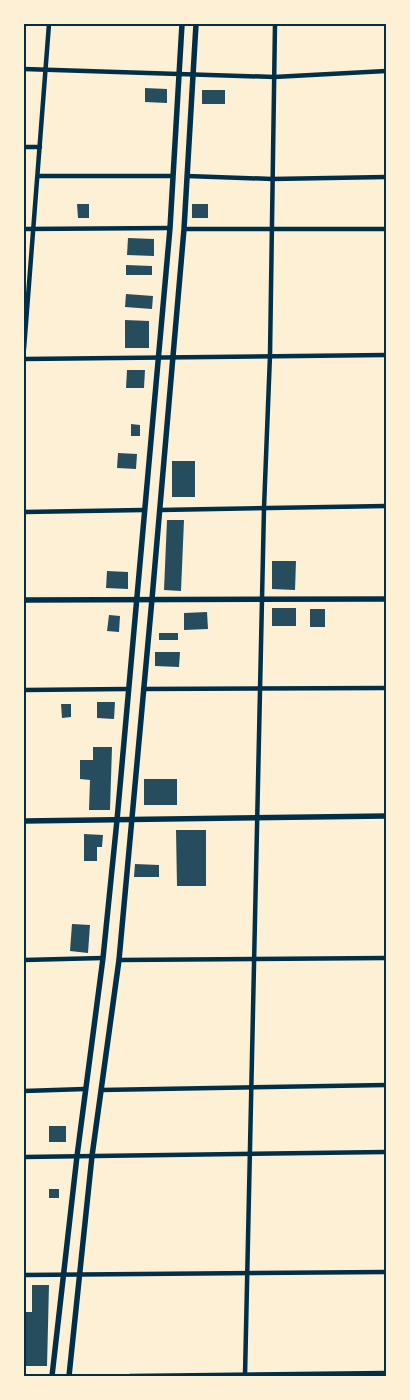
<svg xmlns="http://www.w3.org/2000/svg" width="410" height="1400" viewBox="0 0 410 1400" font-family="Cabin,sans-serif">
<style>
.building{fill:#264d5e}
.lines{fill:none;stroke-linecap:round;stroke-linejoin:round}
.minor{stroke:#003049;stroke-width:4.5}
.secondary{stroke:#003049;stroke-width:5.5}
.neatline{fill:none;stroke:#003049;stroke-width:2}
</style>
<rect width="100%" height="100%" fill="#fdf0d5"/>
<g class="building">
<polygon points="145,88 167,89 167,103 145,102"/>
<rect x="202" y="90" width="23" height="14"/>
<polygon points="77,204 89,204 89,218 78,218"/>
<rect x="192" y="204" width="16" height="14"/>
<polygon points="128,238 154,239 154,256 127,255"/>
<polygon points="126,265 152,266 152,275 126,275"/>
<polygon points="126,294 153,296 152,309 125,307"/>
<polygon points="125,320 149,321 149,348 125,348"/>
<polygon points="127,370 145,370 144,388 126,388"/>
<polygon points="131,424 140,425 140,436 131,436"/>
<polygon points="118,453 137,454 136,469 117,468"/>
<rect x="172" y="461" width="23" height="36"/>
<polygon points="167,520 184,520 181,591 164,590"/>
<polygon points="272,561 296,561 295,590 272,589"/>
<polygon points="107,571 128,572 128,589 106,588"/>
<rect x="272" y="608" width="24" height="18"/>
<rect x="310" y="609" width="15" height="18"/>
<polygon points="207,612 208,629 184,630 184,613"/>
<polygon points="109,615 120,616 119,632 107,631"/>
<rect x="159" y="633" width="19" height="7"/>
<polygon points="155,652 180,652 179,667 155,666"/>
<polygon points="97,702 115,702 114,719 97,718"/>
<polygon points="61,704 71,704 71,717 62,718"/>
<polygon points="93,747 112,747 110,810 89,810 90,780 80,779 80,760 93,760"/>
<rect x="144" y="779" width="33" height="26"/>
<polygon points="176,830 206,830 206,886 177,886"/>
<polygon points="84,834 103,835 102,847 97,847 97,861 84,861"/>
<polygon points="135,864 159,865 159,877 134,877"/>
<polygon points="72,924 90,925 88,953 70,951"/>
<rect x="49" y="1126" width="17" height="16"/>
<rect x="49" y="1189" width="10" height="9"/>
<polygon points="32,1285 49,1285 47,1366 24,1366 26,1323 24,1322 24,1312 32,1312"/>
</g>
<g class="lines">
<g class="minor">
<polyline points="24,69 274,77 386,71"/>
<polyline points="24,147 40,147"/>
<polyline points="38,176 172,176"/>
<polyline points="187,176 272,179 386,177"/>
<polyline points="24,229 170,228"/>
<polyline points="184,229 386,229"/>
<polyline points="24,349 49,24"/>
<polyline points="24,359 386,355"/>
<polyline points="160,510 386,506"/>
<polyline points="24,512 143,510"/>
<polyline points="143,689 386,688"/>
<polyline points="24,690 127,689"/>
<polyline points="24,960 103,958"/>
<polyline points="119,960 386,958"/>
<polyline points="101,1090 386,1085"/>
<polyline points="24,1091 85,1089"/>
<polyline points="24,1157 386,1152"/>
<polyline points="24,1275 386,1272"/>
<polyline points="130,1376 386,1373"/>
<polyline points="245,1376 264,508 270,355 275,24"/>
</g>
<g class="secondary">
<polyline points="24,600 386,599"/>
<polyline points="24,821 386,816"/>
<polyline points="52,1376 77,1156 103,958 117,820 170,228 182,24"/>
<polyline points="69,1376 92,1156 119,960 152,599 184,229 196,24"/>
</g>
</g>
<rect width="410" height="1400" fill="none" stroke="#fdf0d5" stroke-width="50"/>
<rect x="25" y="25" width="360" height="1350" class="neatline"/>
</svg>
